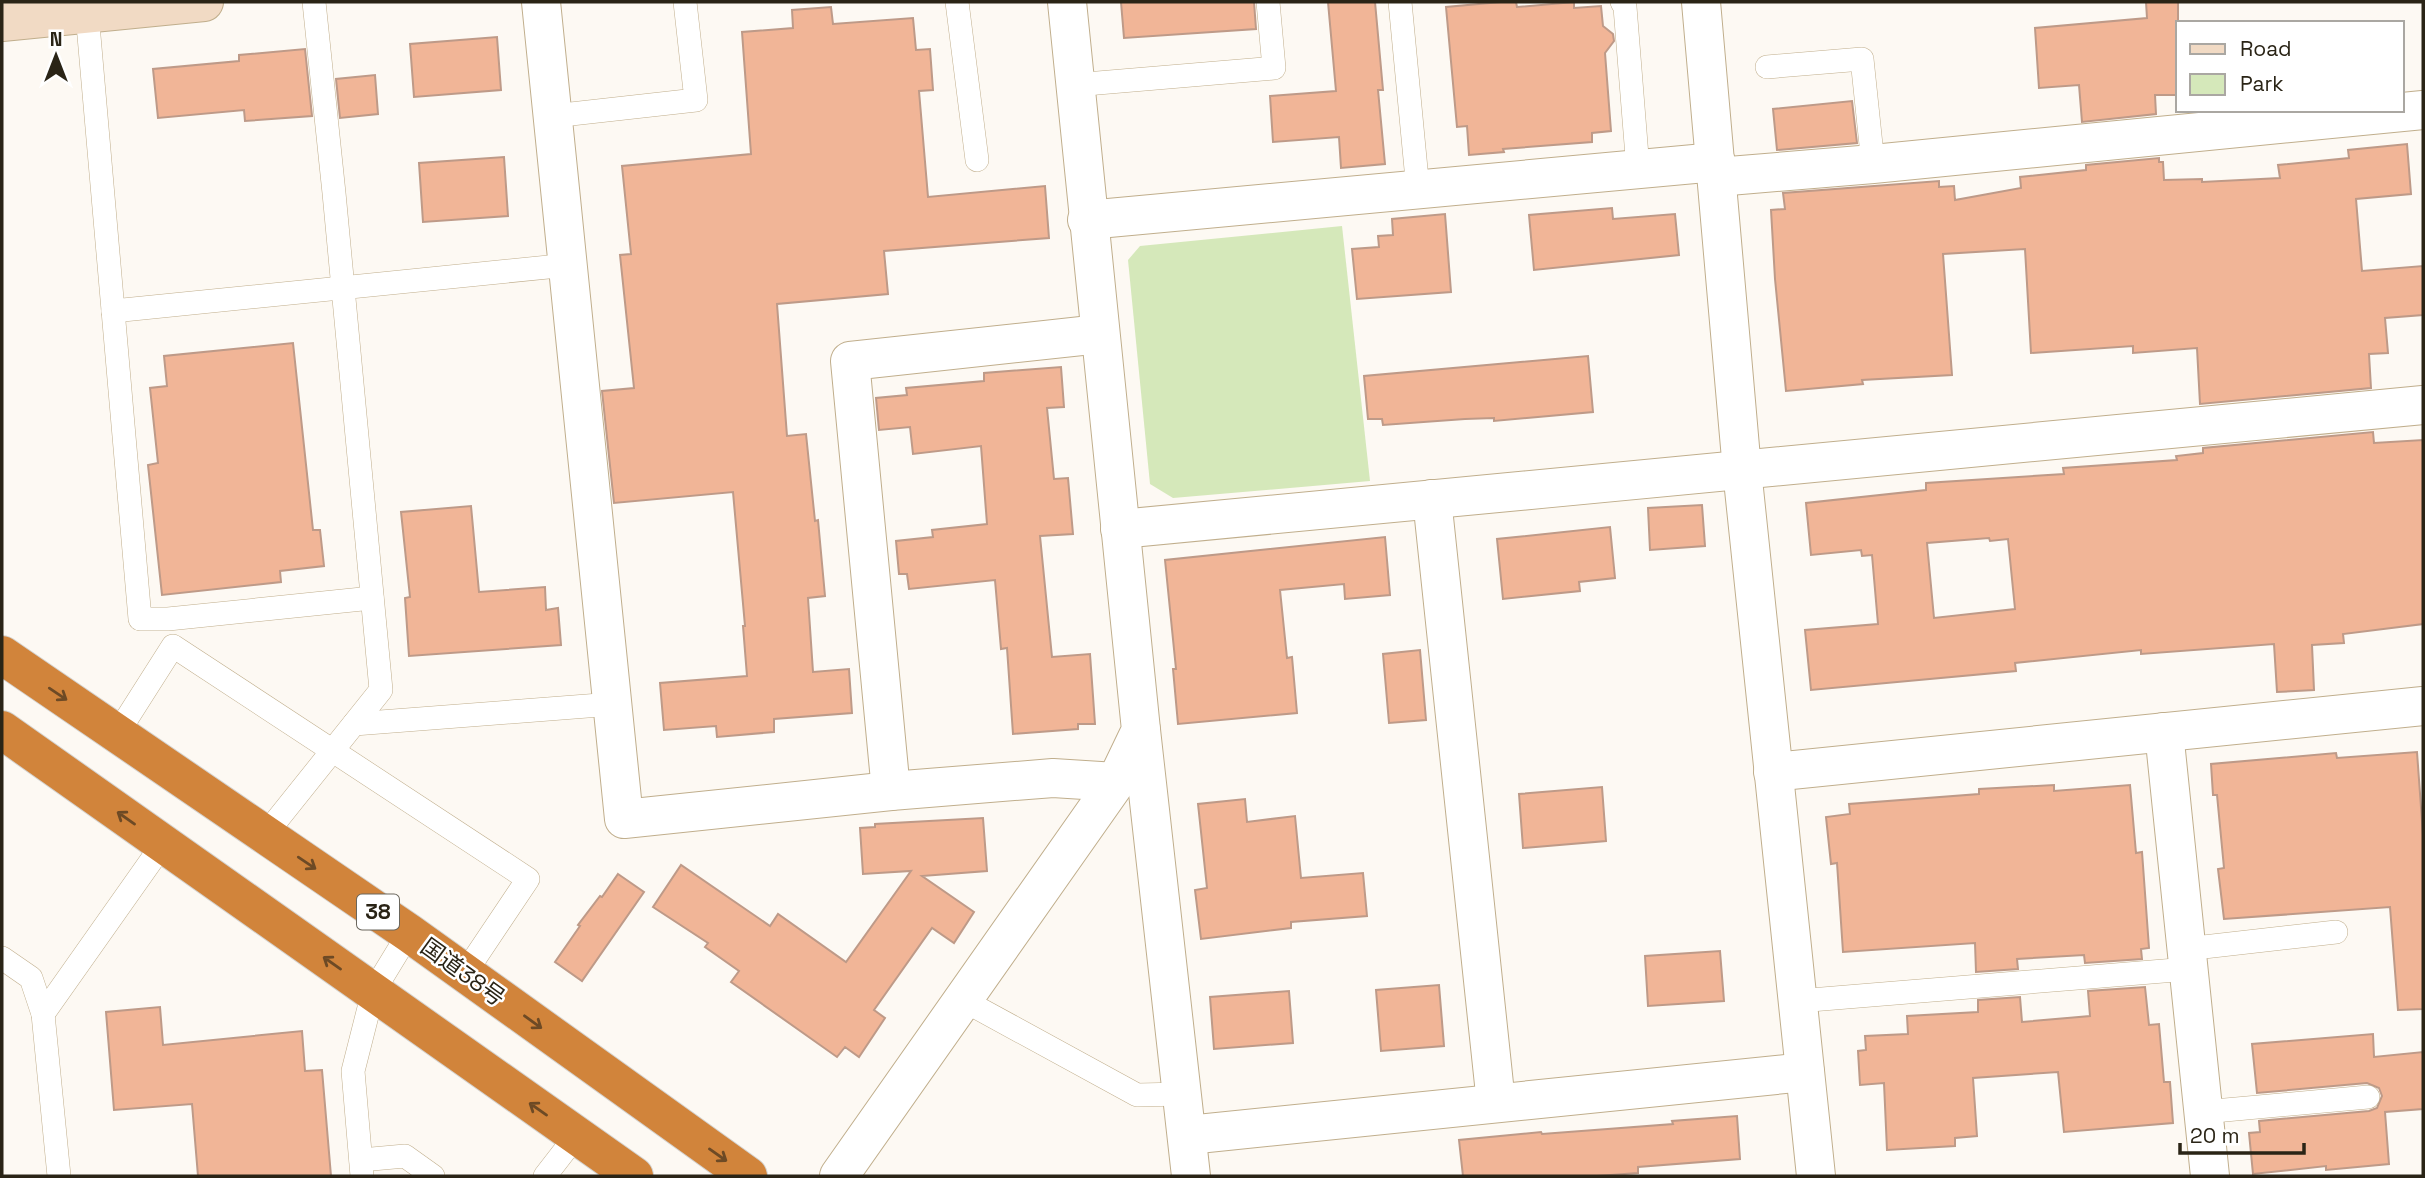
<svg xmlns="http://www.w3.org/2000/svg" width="2425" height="1178" viewBox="0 0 2425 1178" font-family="'Space Grotesk','Noto Sans JP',sans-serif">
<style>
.green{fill:#d5e8ba}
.building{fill:#f1b597;stroke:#be9a88;stroke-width:2;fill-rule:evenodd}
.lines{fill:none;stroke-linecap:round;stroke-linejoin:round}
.lane-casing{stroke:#c0ae8c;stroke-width:24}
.street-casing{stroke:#c0ae8c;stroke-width:40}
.secondary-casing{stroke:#c0ae8c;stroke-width:40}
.highway-casing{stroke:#d4d3d0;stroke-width:40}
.lane{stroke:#fff;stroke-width:23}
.street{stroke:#fff;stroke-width:38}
.secondary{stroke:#f1dac4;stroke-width:38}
.highway{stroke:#d1843b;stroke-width:38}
.oneway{stroke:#6d4a25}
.labels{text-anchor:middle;stroke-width:5;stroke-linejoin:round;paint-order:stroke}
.shield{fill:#fff;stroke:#6a665c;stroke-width:2}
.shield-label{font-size:21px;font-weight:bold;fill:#2a2416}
.street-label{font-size:23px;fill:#2a2416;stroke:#fff}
</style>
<rect width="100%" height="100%" fill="#fdf9f3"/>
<polygon class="green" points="1342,226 1370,481 1173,498 1150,484 1128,260 1140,246"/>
<g class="building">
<polygon points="1121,2 1254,2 1256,29 1124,38"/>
<polygon points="1328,2 1375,2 1383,90 1378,90 1385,164 1341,168 1339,137 1273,142 1270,96 1336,91"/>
<polygon points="1501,2 1516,2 1517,7 1574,2 1574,8 1601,6 1603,26 1613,34 1614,41 1605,53 1611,131 1592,133 1592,142 1503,149 1504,152 1469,155 1467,126 1457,127 1446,7"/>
<polygon points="2146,2 2178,2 2178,95 2155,95 2156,114 2082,122 2079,85 2039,88 2035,28 2147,18"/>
<polygon points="831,7 833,24 913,18 916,50 930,49 933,90 919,91 928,197 1045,186 1049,238 884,251 888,294 777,304 787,436 806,434 815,521 818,520 825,596 808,598 813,672 849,669 852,713 774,719 774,732 717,737 716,726 664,730 660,683 747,676 743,626 745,626 733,492 614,503 602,391 634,388 620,255 631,254 622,166 751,154 742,32 793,28 792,10"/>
<polygon points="497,37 501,90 414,97 410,44"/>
<polygon points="305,49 312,116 245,121 244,110 158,118 153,69 239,61 239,55"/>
<polygon points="375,75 378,114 340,118 336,79"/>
<polygon points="1852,101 1857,143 1777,150 1773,109"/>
<polygon points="2407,144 2411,194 2356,199 2362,271 2423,266 2423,315 2385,318 2388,353 2369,354 2371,388 2200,404 2197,348 2133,353 2133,346 2031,353 2025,249 1943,254 1952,375 1862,380 1863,384 1786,391 1775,279 1771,210 1785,209 1783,193 1939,181 1939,187 1954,186 1955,200 2021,188 2020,177 2086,170 2086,165 2159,158 2159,162 2163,162 2164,180 2202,179 2202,182 2280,178 2278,165 2349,158 2348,150"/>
<polygon points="504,157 508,216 423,222 419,163"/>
<polygon points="1612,208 1613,219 1675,214 1679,255 1534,270 1529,215"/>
<polygon points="1445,214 1451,292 1357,299 1352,249 1379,247 1378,236 1393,235 1392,219"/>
<polygon points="293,343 313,530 320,530 324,566 280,571 281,582 162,595 148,465 158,463 150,388 167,386 164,356"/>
<polygon points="1588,356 1593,412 1494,421 1494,418 1465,419 1383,425 1382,419 1368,419 1364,376"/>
<polygon points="1061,367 1064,407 1047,408 1054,479 1068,478 1073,534 1040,536 1052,657 1090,654 1095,724 1078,724 1078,729 1013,734 1007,648 1001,649 995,580 909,589 907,574 899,574 896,541 933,537 932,530 987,524 981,446 913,454 910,427 879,430 876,398 907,395 906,388 984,381 984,373"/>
<path d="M 2373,432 L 2374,443 L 2423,440 L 2423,624 L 2343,634 L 2344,643 L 2312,645 L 2314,690 L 2277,692 L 2274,644 L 2141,654 L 2141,650 L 2015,663 L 2016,671 L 1811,690 L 1805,630 L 1878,624 L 1872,555 L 1862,556 L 1861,550 L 1811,555 L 1806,503 L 1926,490 L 1926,483 L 2064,474 L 2063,468 L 2177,460 L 2176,456 L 2203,453 L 2203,448 ZM 1989,538 L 1990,541 L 2008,539 L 2015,609 L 1934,618 L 1927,543 Z"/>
<polygon points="1702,505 1705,546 1650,550 1648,508"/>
<polygon points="471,506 479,592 545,587 546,610 558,608 561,645 409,656 405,598 410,597 401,512"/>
<polygon points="1610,527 1615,578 1579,582 1580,591 1503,599 1497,539"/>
<polygon points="1385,537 1390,595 1345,599 1344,584 1280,590 1287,658 1292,657 1297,713 1178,724 1173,669 1176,669 1165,560"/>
<polygon points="1420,650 1426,720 1389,723 1383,654"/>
<polygon points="2417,752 2423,835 2423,1009 2398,1010 2390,907 2224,919 2218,869 2224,868 2217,795 2213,795 2211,764 2336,753 2337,758"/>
<polygon points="2054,785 2054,791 2130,785 2136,853 2142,852 2149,948 2141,949 2142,959 2085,963 2084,955 2017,959 2018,969 1976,972 1975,943 1843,952 1837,863 1831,864 1826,817 1850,814 1849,804 1979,794 1979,789"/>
<polygon points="1602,787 1606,841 1523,848 1519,794"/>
<polygon points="1245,799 1247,822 1295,816 1301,878 1363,873 1367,916 1291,922 1291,928 1201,939 1195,890 1207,888 1198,804"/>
<polygon points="983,818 987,871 922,876 974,912 954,943 932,928 874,1010 885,1018 859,1057 845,1047 837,1057 731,982 739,971 705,947 708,943 653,907 681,865 770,926 778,914 846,962 911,871 863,874 860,828 875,827 875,824"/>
<polygon points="618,874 644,892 582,981 555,962 580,926 578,925 600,896 602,897"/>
<polygon points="1720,951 1724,1001 1648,1006 1645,956"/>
<polygon points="1439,985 1444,1046 1381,1051 1376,990"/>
<polygon points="2145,987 2149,1025 2159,1024 2164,1082 2170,1082 2173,1123 2064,1132 2058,1072 1973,1078 1977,1136 1955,1138 1955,1146 1887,1150 1884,1083 1860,1085 1858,1051 1866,1050 1865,1036 1908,1034 1907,1016 1978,1012 1978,1000 2020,997 2022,1022 2090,1016 2088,991"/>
<polygon points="1289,991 1293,1043 1214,1049 1210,997"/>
<polygon points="160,1007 163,1045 302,1031 305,1071 322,1070 331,1176 198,1176 192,1104 114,1110 106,1012"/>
<polygon points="2373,1034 2374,1057 2423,1052 2423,1109 2385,1112 2389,1164 2326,1170 2326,1166 2253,1174 2249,1133 2260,1132 2259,1121 2369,1111 2377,1108 2382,1096 2379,1088 2367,1083 2257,1093 2252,1044"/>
<polygon points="1737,1116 1740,1159 1638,1167 1638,1173 1597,1176 1463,1176 1459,1140 1541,1132 1542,1134 1673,1124 1672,1121"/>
</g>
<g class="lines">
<g class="lane-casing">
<g id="lane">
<polyline points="957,2 977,160"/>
<polyline points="1400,2 1418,190"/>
<polyline points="1622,2 1625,7 1638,169"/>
<polyline points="87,13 140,619 168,619 372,598"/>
<polyline points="1767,67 1862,59 1873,164"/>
<polyline points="1074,85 1274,68 1268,2"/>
<polyline points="553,116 696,100 685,2"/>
<polyline points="113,311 568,265"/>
<polyline points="354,724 613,704"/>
<polyline points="117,734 173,646 528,879 465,973"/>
<polyline points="265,835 381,690 334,193 314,2"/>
<polyline points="2186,949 2336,932"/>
<polyline points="2,958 31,978 43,1014 59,1176"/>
<polyline points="963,1000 1137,1095 1183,1094"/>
<polyline points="1798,1001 2188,969"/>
<polyline points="43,1014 163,844"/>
<polyline points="2203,1112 2368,1097"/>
<polyline points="361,1160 405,1156 433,1176"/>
<polyline points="362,1176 353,1071 373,992 409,933"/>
<polyline points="545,1176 576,1136"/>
</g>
</g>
<g class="street-casing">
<g id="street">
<polyline points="541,2 624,819 891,791 1053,778 1116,782"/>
<polyline points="1701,2 1742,470 1816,1176"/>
<polyline points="1717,177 1873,164 2423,110"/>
<polyline points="1087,220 1716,162"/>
<polyline points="1432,499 1496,1103"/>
<polyline points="1120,529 2423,405"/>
<polyline points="1141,730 1191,1176"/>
<polyline points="2164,732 2210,1176"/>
<polyline points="1773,772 2423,706"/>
<polyline points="891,791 850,361 1100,334"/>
<polyline points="1188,1135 1805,1072"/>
<polyline points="839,1176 1116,782 1141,730 1067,2"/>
</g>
</g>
<g class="secondary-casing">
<polyline id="secondary" points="2,22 204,2"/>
</g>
<g class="highway-casing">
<g id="highway">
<polyline points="2,655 409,933 748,1176"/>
<polyline points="2,730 634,1176"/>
</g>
</g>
<use href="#lane" class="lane"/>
<use href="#street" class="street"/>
<use href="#secondary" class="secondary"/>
<use href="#highway" class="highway"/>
</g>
<defs><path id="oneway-shaft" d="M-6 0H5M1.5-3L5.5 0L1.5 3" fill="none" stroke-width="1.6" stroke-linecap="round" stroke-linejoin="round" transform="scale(1.75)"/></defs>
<g class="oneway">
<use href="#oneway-shaft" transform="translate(58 694) rotate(34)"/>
<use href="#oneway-shaft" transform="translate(126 818) rotate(-145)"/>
<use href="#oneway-shaft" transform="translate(307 863) rotate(34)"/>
<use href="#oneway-shaft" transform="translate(332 963) rotate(-145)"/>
<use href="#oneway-shaft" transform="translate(533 1022) rotate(36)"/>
<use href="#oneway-shaft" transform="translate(538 1109) rotate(-145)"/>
<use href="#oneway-shaft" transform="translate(718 1155) rotate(35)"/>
</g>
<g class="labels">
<rect class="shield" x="357" y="894.5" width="42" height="35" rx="5"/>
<g class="shield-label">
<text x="378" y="919">38</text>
</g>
<g class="street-label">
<text transform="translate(463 972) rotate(36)" y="8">国道38号</text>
</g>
</g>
<rect width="2425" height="1178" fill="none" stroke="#2a2416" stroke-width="7"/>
<rect x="2176" y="21" width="228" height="91" fill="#ffffff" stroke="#aaa7a2" stroke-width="2"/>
<rect x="2190" y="44" width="35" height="10" fill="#f1dac4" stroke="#aaa7a2" stroke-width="2"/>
<text x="2240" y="56" font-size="21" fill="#2a2416">Road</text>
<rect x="2190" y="74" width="35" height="21" fill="#d5e8ba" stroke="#aaa7a2" stroke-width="2"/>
<text x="2240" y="91" font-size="21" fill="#2a2416">Park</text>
<g transform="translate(56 56)" stroke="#ffffff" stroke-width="5" paint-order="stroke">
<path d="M0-5L12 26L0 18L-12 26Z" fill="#2a2416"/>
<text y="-10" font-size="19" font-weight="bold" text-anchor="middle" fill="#2a2416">N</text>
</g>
<path d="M2180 1143v10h124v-10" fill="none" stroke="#2a2416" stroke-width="3.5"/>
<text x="2190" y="1143" font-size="21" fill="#2a2416" stroke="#ffffff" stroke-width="5" paint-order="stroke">20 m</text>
</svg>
